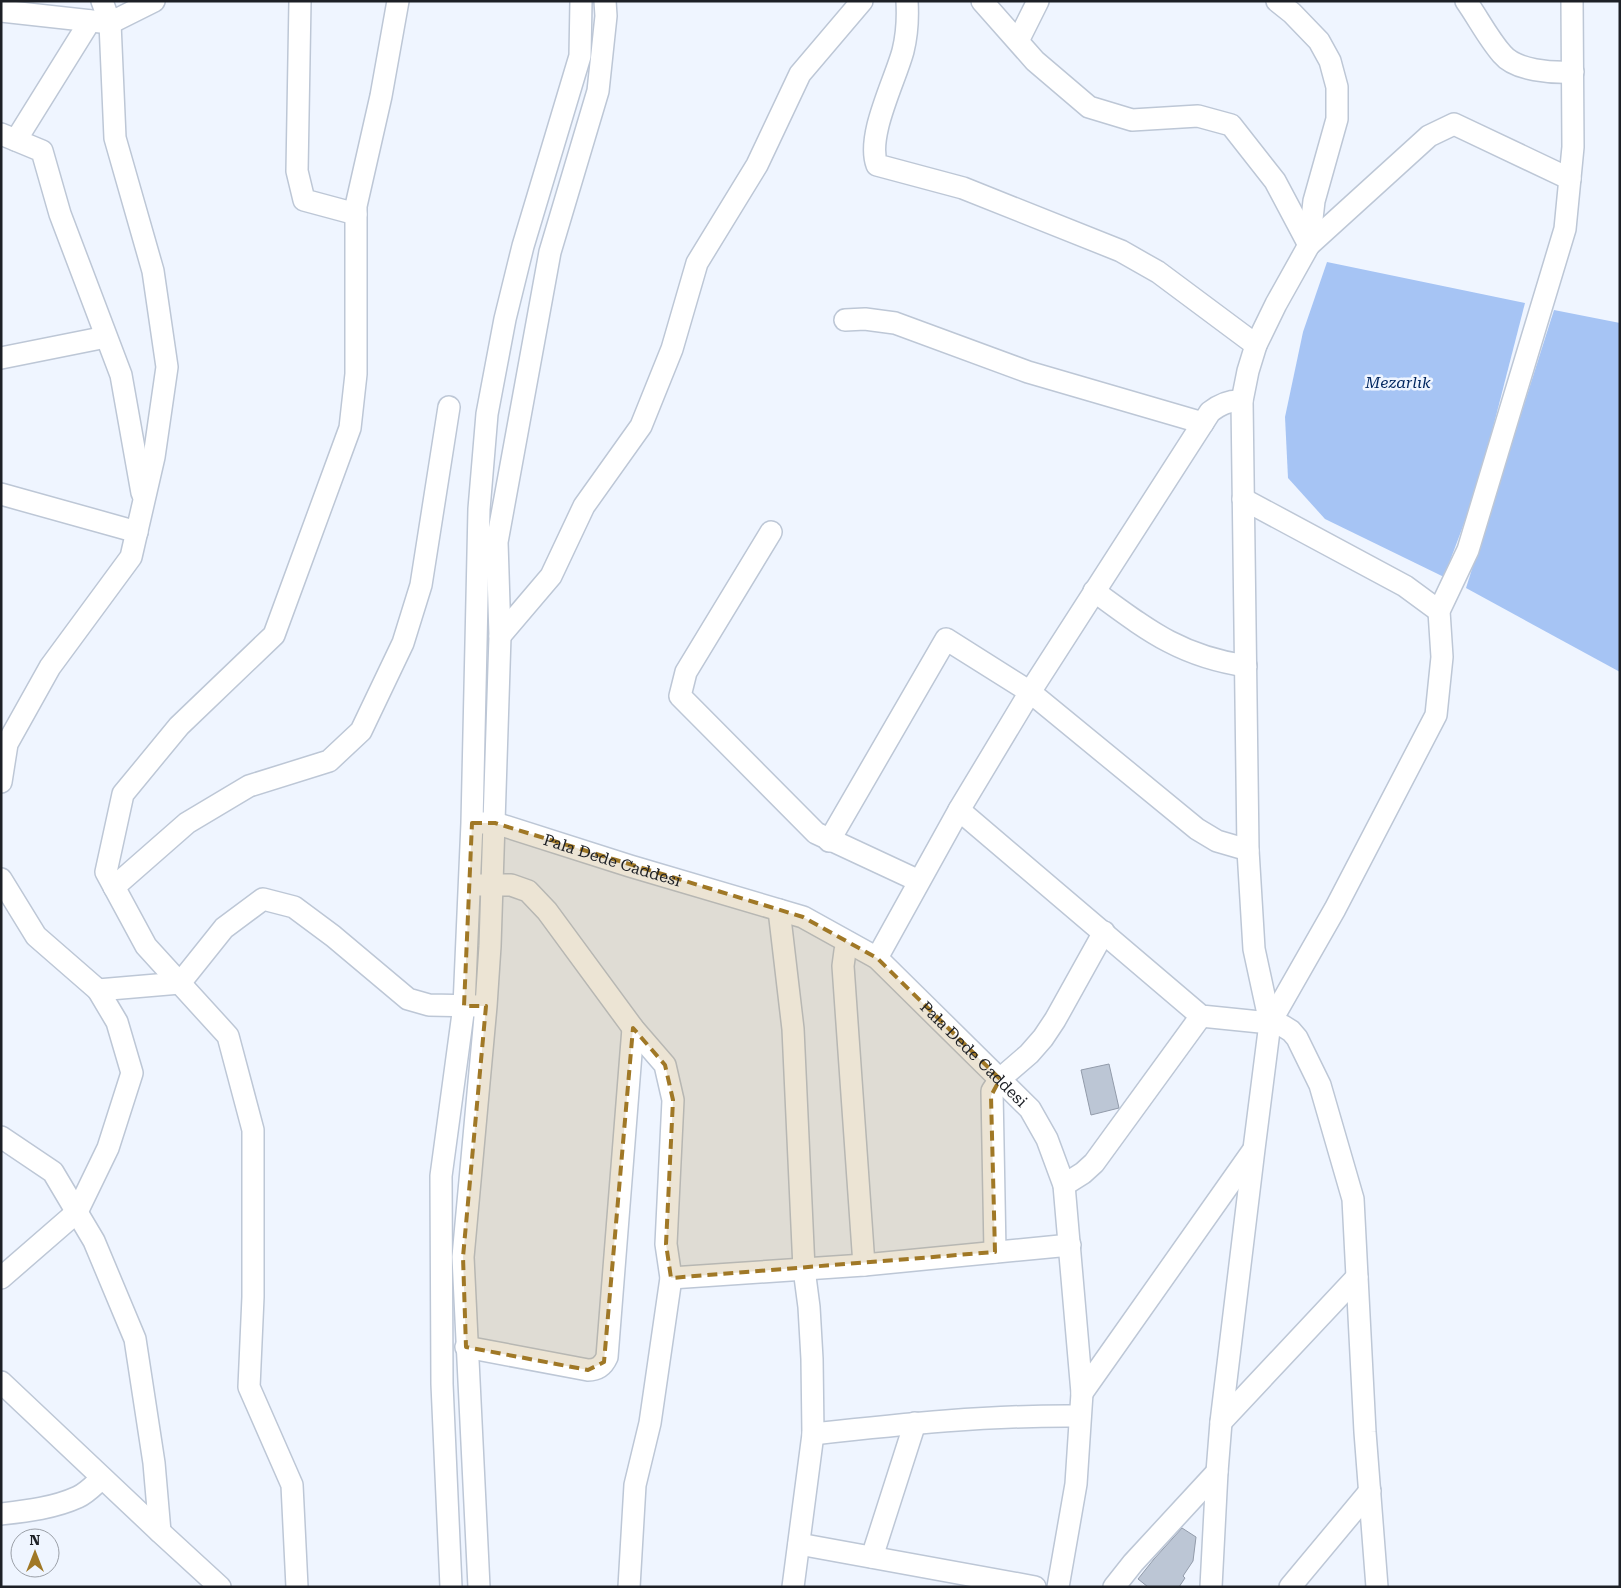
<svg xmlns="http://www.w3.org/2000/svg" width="1621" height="1588" viewBox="0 0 1621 1588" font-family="'Roboto Serif',serif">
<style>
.green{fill:#a6c4f4}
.building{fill:#bcc6d5;stroke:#929baa}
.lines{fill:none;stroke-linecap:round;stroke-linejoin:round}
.minor-casing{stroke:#bdc7d6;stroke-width:24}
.minor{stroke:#fff;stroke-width:21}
.marked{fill:#a07826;fill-opacity:0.2;stroke:#a07826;stroke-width:4;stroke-dasharray:10 6;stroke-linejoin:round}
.labels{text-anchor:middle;stroke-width:5;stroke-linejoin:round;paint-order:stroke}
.park-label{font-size:16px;font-style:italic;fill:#01265f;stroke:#eff5ff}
.street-label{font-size:16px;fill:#1d2026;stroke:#eff5ff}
</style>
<rect width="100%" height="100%" fill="#eff5ff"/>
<g class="green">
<polygon points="1327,262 1525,303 1478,486 1444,577 1325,519 1288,478 1285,417 1303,332"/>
<polygon points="1554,310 1620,323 1620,672 1466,588"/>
</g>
<g class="building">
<polygon points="1109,1064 1119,1108 1091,1115 1081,1070"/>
<polygon points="1182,1528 1196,1537 1193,1561 1183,1576 1185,1578 1179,1587 1148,1587 1138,1579 1154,1559"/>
</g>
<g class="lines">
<g class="minor-casing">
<g id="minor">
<polyline points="300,1 297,171 304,200 356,214"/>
<path d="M 907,1 C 908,18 907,35 903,51 C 895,81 866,136 877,165 L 963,188 L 1121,251 L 1158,272 L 1256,345"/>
<polyline points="982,1 1035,61 1089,107 1132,120 1198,116 1231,125 1275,181 1309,245 1429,136 1454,124 1570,179"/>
<path d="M 1466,1 C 1478,18 1488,38 1502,54 C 1516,71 1552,73 1573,72"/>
<polyline points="1,11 110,23 154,1"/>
<polyline points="1018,41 1038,1"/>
<polyline points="1,134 42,151 60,214 121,375 142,493"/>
<polyline points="16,140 90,21"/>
<polyline points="845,320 865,319 895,323 1028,372 1203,423"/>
<polyline points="1,358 106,337"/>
<polyline points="1,494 137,532"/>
<polyline points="1243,499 1405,586 1439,611"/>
<polyline points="771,532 686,672 680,696 816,833 919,881"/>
<path d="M 1094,591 C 1146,629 1179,656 1246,666"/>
<polyline points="500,636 551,576 584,506 641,426 672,349 697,263 757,165 800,74 862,1"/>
<polyline points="1,782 7,744 50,667 131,557 154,457 167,367 153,271 115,138 110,23 102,1"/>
<polyline points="959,810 1201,1016 1270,1023 1283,1026 1291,1031 1297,1038 1320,1085 1353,1199 1365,1432 1377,1587"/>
<path id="s1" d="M 482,823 L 495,823 L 630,866 L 803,917 L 877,958 L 1030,1109 L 1047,1139 L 1064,1185 L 1082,1393 L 1076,1484 L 1058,1587"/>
<polyline points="829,841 946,639 1030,692 1197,829 1217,841 1248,850"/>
<polyline points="1,879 36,936 98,990 180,983 224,928 263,899 294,907 333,936 408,999 429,1005 478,1006"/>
<polyline points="480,885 511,885 528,891 547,911 633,1028 665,1065 673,1100 666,1244 671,1278 650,1423 635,1485 629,1587"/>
<polyline points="114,887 187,823 249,786 329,761 361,731 403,643 421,585 449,407"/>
<polyline points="779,910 793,1029 804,1269 809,1307 812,1359 813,1434 793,1587"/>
<polyline points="849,943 845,951 843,966 864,1265"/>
<path d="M 877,958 L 959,810 L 1030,692 L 1210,412 C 1220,404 1229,400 1242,401"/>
<polyline points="1270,1023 1254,949 1248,850 1242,401 1248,371 1256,345 1276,304 1309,245 1314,201 1337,119 1337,87 1330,61 1319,41 1292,13 1277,1"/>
<polyline points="1,1137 53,1172 94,1241 135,1339 154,1463 160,1532"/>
<polyline points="1064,1185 1083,1173 1094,1163 1201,1016"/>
<polyline points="995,1252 992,1091 1000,1079 1029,1054 1043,1038 1055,1020 1104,932"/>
<polyline points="1,1278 77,1212 108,1148 132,1073 117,1022 98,990"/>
<polyline points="671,1278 864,1265 1070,1245"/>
<path d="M 466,1347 L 588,1370 C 598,1370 603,1366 607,1357 L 633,1028"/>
<polyline points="1,1382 160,1532 220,1587"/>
<polyline points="1082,1393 1252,1152"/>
<polyline points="1221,1422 1357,1277"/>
<path d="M 813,1434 C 903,1424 990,1415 1080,1416"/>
<path d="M 1,1514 C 27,1511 54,1508 78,1497 C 87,1493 95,1484 102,1478"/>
<polyline points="799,1544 1035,1587"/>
<polyline points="872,1557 915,1423"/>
<polyline points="297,1587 292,1485 249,1387 253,1297 253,1130 228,1036 146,946 106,872 123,794 179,726 274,635 350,428 356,374 356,206 381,96 398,1"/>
<polyline points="451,1587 442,1384 441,1176 464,1006 472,823 479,509 487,414 505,319 523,246 580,56 581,1"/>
<polyline points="479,1587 463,1257 486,1006 490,946 500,636 497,542 550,252 598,91 606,16 605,1"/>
<polyline points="1114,1587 1133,1563 1217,1472"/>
<polyline points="1211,1587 1217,1472 1221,1422 1254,1149 1270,1023 1335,909 1436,715 1442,657 1439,611 1468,550 1565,229 1573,147 1572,1"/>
<polyline points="1290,1587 1370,1491"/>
</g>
</g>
<use href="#minor" class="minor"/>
</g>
<path class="marked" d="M 472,823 L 495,823 L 803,917 L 877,958 L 1000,1079 L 991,1096 L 995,1252 L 671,1278 L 666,1244 L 673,1100 L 665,1065 L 633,1028 L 604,1362 L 588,1370 L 466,1347 L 463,1257 L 486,1006 L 464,1006 Z"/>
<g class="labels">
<g class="park-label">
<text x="1398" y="388">Mezarlık</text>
</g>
<g class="street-label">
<text dy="6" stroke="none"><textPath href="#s1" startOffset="136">Pala Dede Caddesi</textPath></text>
<text dy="6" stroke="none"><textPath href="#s1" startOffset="556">Pala Dede Caddesi</textPath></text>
</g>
</g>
<rect width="1621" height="1588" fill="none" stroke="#1d2026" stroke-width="5"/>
<g transform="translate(35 1553)"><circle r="24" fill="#eff5ff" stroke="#9ba0a8"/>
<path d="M0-4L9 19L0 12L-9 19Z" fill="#a07826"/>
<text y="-8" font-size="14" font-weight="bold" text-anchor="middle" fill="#1d2026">N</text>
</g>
</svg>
